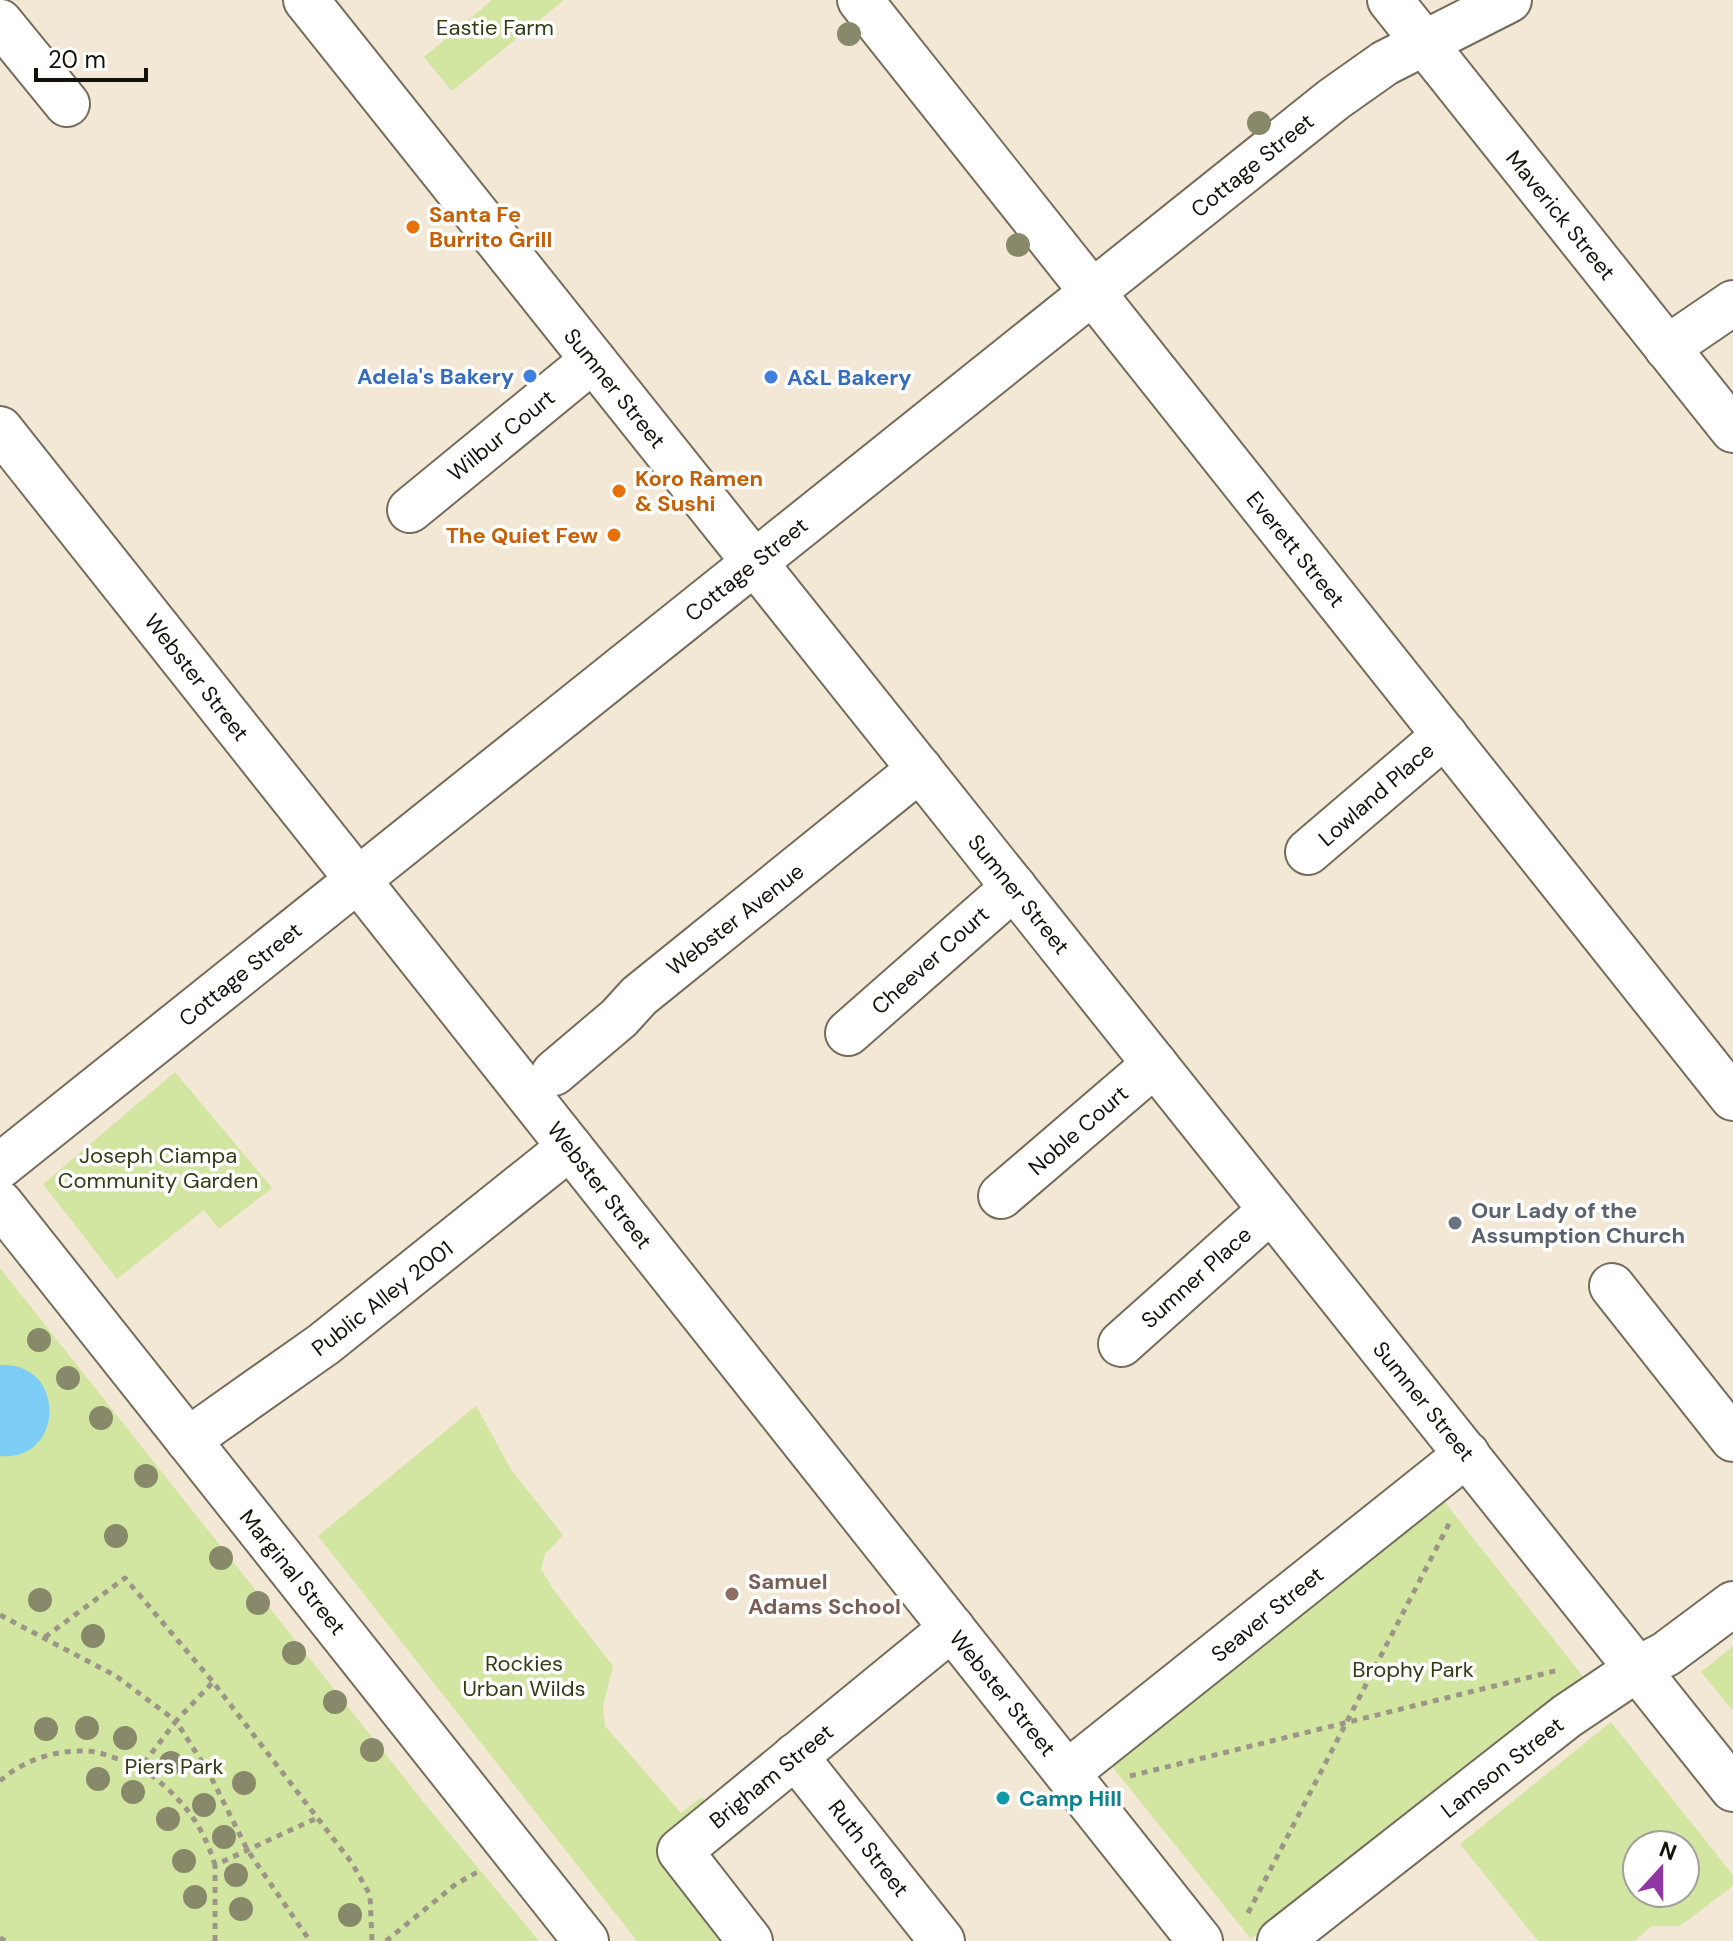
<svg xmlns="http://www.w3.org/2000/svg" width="1733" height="1941" viewBox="0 0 1733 1941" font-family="'DM Sans',sans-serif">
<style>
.green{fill:#d2e6a2;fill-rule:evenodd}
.water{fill:#7ecdf7}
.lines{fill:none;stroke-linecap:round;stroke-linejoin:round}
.minor-casing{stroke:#756c5b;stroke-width:48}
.major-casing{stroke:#756c5b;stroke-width:48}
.path{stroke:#9d9687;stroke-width:5;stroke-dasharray:6 6;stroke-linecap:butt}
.minor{stroke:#fff;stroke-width:44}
.major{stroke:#fff;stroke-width:44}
.tree{fill:#88896b}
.food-dot{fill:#e8710a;stroke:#fff;stroke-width:3}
.shop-dot{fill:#3f7fe0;stroke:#fff;stroke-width:3}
.worship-dot{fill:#6b7280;stroke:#fff;stroke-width:3}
.education-dot{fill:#8d6e63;stroke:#fff;stroke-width:3}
.culture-dot{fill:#0f9aa8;stroke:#fff;stroke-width:3}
.labels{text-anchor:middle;stroke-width:7;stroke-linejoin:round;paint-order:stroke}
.park-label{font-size:22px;fill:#323c15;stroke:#fff}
.street-label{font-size:22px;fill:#15120b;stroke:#fff}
.food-label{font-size:22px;font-weight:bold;fill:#c56008;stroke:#fff;text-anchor:start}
.shop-label{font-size:22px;font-weight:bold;fill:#366cbe;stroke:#fff;text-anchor:end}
.worship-label{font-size:22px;font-weight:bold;fill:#5b616d;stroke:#fff;text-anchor:start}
.education-label{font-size:22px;font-weight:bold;fill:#785e54;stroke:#fff;text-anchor:start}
.culture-label{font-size:22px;font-weight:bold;fill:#0d838f;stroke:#fff;text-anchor:start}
</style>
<rect width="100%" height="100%" fill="#f2e8d5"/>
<g class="green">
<polygon points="492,0 564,0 452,91 424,57"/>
<polygon points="175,1072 272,1188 219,1229 204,1210 117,1279 43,1184"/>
<polygon points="0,1268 425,1804 539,1941 0,1941"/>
<polygon points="476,1406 512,1471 563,1535 545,1554 541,1569 553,1589 613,1666 603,1707 605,1726 681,1813 702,1797 709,1806 665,1843 741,1941 637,1941 318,1536"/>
<polygon points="1443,1500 1585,1679 1251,1939 1110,1764"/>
<polygon points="1733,1646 1733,1711 1701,1672"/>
<path d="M 1611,1722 L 1733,1875 L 1733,1886 L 1680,1926 L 1652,1926 L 1634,1941 L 1538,1941 L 1460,1844 ZM 1637,1845 L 1685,1845 L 1685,1893 L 1637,1893 Z"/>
</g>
<path class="water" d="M 0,1365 C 67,1361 65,1462 0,1456 Z"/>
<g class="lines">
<g class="minor-casing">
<g id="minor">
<polyline points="860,0 1733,1098"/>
<polyline points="0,22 67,104"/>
<polyline points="1667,348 1733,303"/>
<polyline points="0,429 1200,1941"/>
<polyline points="410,510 593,360"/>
<polyline points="1308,852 1445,735"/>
<polyline points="848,1033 1014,887"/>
<polyline points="554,1073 619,1018 639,996 920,769"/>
<polyline points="0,1166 1334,99 1385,63 1509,0"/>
<polyline points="1001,1196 1155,1064"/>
<polyline points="0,1203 586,1941"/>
<polyline points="1612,1286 1733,1439"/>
<polyline points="1121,1344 1271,1210"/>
<polyline points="188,1440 324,1344 570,1147"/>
<polyline points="795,1756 942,1941"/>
<polyline points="1067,1773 1467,1454"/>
<polyline points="750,1941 680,1851 952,1628"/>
<polyline points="1280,1941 1567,1716 1637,1669 1666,1654 1733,1604"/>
</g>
</g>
<g class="major-casing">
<g id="major">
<polyline points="306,0 1733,1789"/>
<polyline points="1390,0 1733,430"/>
</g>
</g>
<g class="path">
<polyline points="0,1615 116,1676 176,1721 213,1682 352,1863 370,1895 372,1941"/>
<polyline points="45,1637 125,1578 213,1682"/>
<path d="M 141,1767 C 178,1795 201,1819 215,1865"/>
<polyline points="1130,1776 1559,1670"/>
<path d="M 0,1781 C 23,1760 55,1750 87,1751 C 104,1752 124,1762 141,1767 L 176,1721 L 209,1773 L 248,1851 L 310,1941"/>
<polyline points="1248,1913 1451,1520"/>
<polyline points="0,1938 5,1941"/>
<polyline points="215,1941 215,1865 317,1818"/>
<polyline points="386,1941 456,1884 481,1870"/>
</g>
<use href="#minor" class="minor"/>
<use href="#major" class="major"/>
</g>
<g class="tree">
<circle cx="849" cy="34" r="12"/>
<circle cx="1259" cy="123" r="12"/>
<circle cx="1018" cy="245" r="12"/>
<circle cx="39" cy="1340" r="12"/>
<circle cx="68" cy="1378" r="12"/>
<circle cx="101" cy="1418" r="12"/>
<circle cx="146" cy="1476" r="12"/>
<circle cx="116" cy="1536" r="12"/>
<circle cx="221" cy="1558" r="12"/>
<circle cx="40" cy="1600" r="12"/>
<circle cx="258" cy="1603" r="12"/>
<circle cx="93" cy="1636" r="12"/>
<circle cx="294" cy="1653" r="12"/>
<circle cx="335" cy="1702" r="12"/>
<circle cx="87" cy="1728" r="12"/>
<circle cx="46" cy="1729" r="12"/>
<circle cx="125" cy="1738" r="12"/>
<circle cx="372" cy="1750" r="12"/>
<circle cx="171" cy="1763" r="12"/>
<circle cx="98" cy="1779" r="12"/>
<circle cx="244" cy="1783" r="12"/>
<circle cx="133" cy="1792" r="12"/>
<circle cx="204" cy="1805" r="12"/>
<circle cx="168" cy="1819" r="12"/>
<circle cx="224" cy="1837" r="12"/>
<circle cx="184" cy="1861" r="12"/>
<circle cx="236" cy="1875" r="12"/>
<circle cx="195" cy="1897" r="12"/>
<circle cx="241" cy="1909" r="12"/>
<circle cx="350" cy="1915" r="12"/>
</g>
<g class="food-dot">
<circle cx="413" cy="227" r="8"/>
<circle cx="619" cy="491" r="8"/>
<circle cx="614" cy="535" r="8"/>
</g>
<g class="shop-dot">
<circle cx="530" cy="376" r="8"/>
<circle cx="771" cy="377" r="8"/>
</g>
<circle class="worship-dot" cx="1455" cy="1223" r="8"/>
<circle class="education-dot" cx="732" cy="1594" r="8"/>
<circle class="culture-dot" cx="1003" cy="1798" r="8"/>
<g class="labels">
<g class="park-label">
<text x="495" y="35">Eastie Farm</text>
<text x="158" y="1163">Joseph Ciampa<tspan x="158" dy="25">Community Garden</tspan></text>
<text x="524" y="1671">Rockies<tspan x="524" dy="25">Urban Wilds</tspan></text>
<text x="1413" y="1677">Brophy Park</text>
<text x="174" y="1774">Piers Park</text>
</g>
<g class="street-label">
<text transform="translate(1252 165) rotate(-39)" y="8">Cottage Street</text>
<text transform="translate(1561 215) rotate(51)" y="8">Maverick Street</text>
<text transform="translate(615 388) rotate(51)" y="8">Sumner Street</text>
<text transform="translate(501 435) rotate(-39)" y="8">Wilbur Court</text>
<text transform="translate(1296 549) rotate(51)" y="8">Everett Street</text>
<text transform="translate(746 569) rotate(-39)" y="8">Cottage Street</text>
<text transform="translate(197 677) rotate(52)" y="8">Webster Street</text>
<text transform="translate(1376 794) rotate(-41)" y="8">Lowland Place</text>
<text transform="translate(1019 894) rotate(51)" y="8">Sumner Street</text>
<text transform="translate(735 919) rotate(-38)" y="8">Webster Avenue</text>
<text transform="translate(930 960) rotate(-42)" y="8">Cheever Court</text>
<text transform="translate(240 974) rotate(-39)" y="8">Cottage Street</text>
<text transform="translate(1078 1130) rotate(-41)" y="8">Noble Court</text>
<text transform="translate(600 1185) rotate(52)" y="8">Webster Street</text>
<text transform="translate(1196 1277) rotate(-42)" y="8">Sumner Place</text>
<text transform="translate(382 1298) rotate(-38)" y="8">Public Alley 2001</text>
<text transform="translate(1424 1401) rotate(51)" y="8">Sumner Street</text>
<text transform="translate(293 1572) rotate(51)" y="8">Marginal Street</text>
<text transform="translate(1267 1614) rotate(-39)" y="8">Seaver Street</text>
<text transform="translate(1003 1693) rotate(51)" y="8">Webster Street</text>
<text transform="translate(1502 1767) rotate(-38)" y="8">Lamson Street</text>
<text transform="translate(771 1776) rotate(-39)" y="8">Brigham Street</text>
<text transform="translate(869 1848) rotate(52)" y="8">Ruth Street</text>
</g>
<g class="food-label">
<text x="429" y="222">Santa Fe<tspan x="429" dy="25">Burrito Grill</tspan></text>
<text x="635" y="486">Koro Ramen<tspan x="635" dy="25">&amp; Sushi</tspan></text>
<text x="598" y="543" text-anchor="end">The Quiet Few</text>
</g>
<g class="shop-label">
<text x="514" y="384">Adela's Bakery</text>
<text x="787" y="385" text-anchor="start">A&amp;L Bakery</text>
</g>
<g class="worship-label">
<text x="1471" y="1218">Our Lady of the<tspan x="1471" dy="25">Assumption Church</tspan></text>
</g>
<g class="education-label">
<text x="748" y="1589">Samuel<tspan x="748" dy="25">Adams School</tspan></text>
</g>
<g class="culture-label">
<text x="1019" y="1806">Camp Hill</text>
</g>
</g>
<g transform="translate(1661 1869) rotate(21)"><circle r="38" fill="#ffffff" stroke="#a1a09d" stroke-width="2"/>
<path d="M0-6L14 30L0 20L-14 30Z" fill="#8e36a3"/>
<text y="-12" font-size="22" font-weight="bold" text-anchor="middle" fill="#15120b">N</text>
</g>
<path d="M36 68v12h110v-12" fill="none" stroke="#15120b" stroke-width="4"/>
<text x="48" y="68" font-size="24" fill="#15120b" stroke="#ffffff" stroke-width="6" paint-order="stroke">20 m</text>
</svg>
